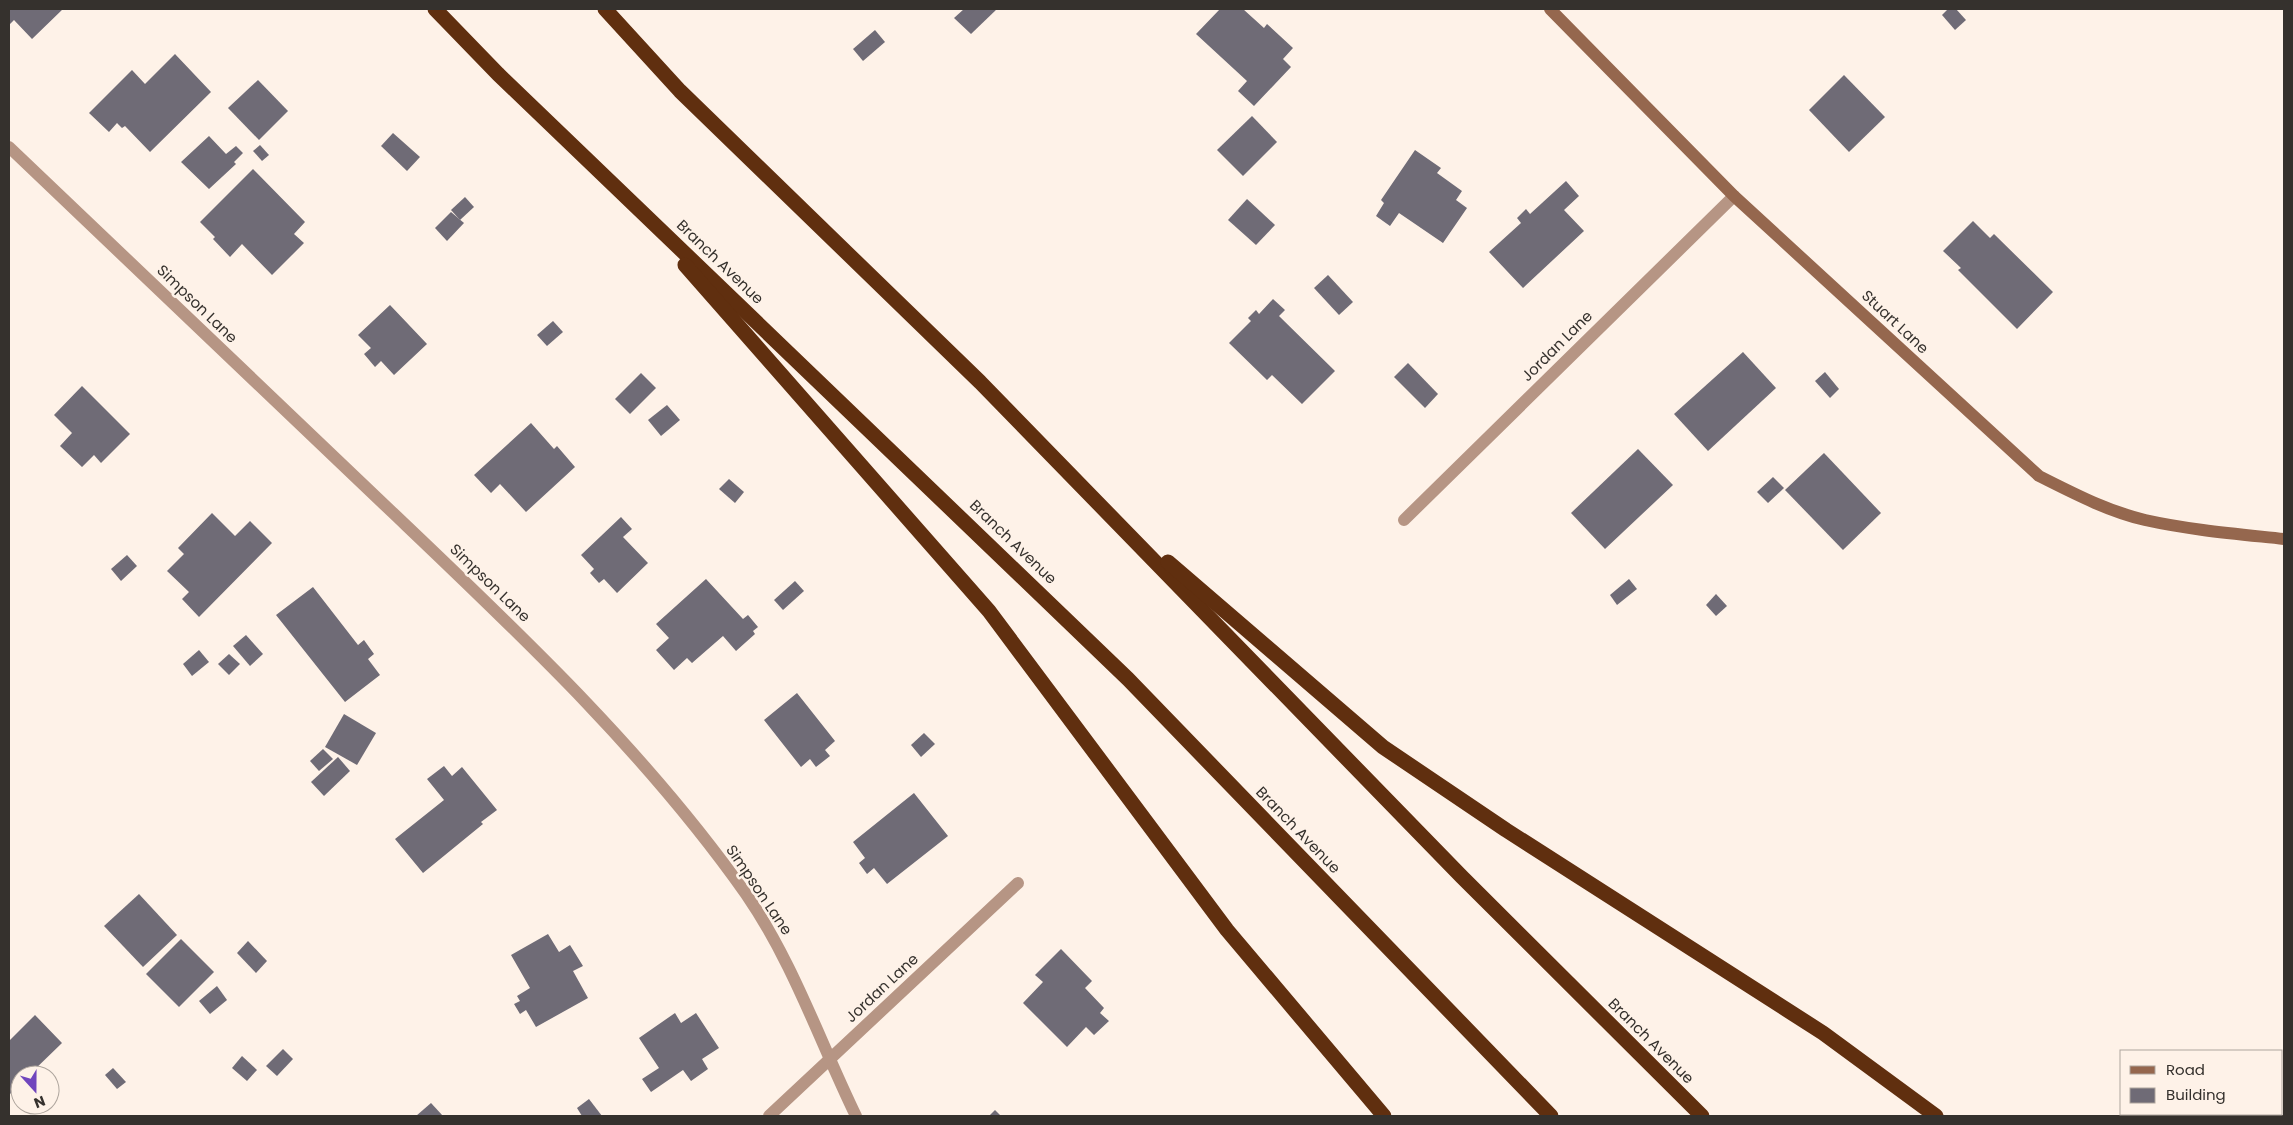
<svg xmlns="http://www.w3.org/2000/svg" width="2293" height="1125" viewBox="0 0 2293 1125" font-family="Poppins,sans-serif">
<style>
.building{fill:#6f6b76}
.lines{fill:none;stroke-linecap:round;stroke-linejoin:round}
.street{stroke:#b69584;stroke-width:12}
.secondary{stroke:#95674e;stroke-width:12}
.highway{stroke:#602f0f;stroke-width:15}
.labels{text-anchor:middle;stroke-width:5;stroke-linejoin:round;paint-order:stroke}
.street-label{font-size:15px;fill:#35312d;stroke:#fef2e8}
</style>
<rect width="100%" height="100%" fill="#fef2e8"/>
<g class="building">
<polygon points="9,9 63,9 32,39 14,20 9,25"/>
<polygon points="964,9 997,9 971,34 954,18"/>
<polygon points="1220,9 1243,9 1264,28 1267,24 1293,48 1283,59 1291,67 1254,106 1238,91 1247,81 1196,34"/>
<polygon points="1948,9 1956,9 1966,20 1955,30 1942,15"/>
<polygon points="875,30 885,42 863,61 853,49"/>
<polygon points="175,54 211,92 150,152 125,126 122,128 117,123 109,132 89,113 132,70 145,84"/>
<polygon points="1844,75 1885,117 1849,152 1809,110"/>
<polygon points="258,80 288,111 259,140 228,108"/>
<polygon points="1252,116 1277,142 1243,176 1217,150"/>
<polygon points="393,133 420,157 407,171 381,146"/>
<polygon points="209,136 226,154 236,146 243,153 234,162 236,164 209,189 181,162"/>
<polygon points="260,145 269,155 262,161 253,151"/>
<polygon points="1415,150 1441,168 1437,173 1462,191 1456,200 1467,208 1443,243 1399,213 1390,226 1376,216 1384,203 1381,200"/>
<polygon points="253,169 305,222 294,234 304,243 272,275 242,244 230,257 213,239 215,237 200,222"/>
<polygon points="1566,181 1579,196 1564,210 1584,231 1523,288 1489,252 1521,223 1517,218 1526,209 1530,214"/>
<polygon points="465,197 474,207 460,220 451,210"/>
<polygon points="1247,199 1275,225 1256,245 1228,220"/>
<polygon points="451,212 464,223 447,241 435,228"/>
<polygon points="1973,221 1990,238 1994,234 2053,292 2017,329 1958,270 1961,268 1943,251"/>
<polygon points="1328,275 1353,302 1339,315 1314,288"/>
<polygon points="1273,299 1285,310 1279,316 1335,371 1302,404 1272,375 1267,380 1229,343 1251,321 1248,318 1256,310 1259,314"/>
<polygon points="390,305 427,344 394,375 381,361 375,367 364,354 371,348 358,335"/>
<polygon points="553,321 563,332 547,346 537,335"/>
<polygon points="1743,352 1776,388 1708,451 1674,414"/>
<polygon points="1408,363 1438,394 1425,408 1394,377"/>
<polygon points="1825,372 1839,389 1830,398 1815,381"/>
<polygon points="641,373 656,388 630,414 615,399"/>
<polygon points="82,386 130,434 101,463 94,455 82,467 60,446 72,433 54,415"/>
<polygon points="667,405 680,420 661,436 648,420"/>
<polygon points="531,423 554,449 557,446 575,467 526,512 500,484 491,493 474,475"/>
<polygon points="1638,449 1673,485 1605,549 1571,513"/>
<polygon points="1824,453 1881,513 1843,550 1785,490"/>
<polygon points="1773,477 1784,488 1768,503 1757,492"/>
<polygon points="729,479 744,492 735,503 719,489"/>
<polygon points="212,513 235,536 250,521 272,543 199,617 182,599 189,592 167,571 184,554 178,548"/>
<polygon points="621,517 632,529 623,537 648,563 617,593 604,579 599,583 590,573 594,569 581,555"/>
<polygon points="127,555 137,566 121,581 111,569"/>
<polygon points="706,579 743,619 748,615 758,627 753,631 755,634 736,651 723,636 692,663 687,658 674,670 656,650 669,638 656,624"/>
<polygon points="1629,579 1637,589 1617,605 1610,595"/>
<polygon points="795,581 804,591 783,610 774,600"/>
<polygon points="313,587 358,645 364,640 374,654 368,659 380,675 345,702 276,615"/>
<polygon points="1716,594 1727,606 1716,616 1706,605"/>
<polygon points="246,635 263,654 250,666 233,646"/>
<polygon points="199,650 209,662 192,676 183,664"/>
<polygon points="229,654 240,664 229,675 218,664"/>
<polygon points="797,693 835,741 825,750 830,756 816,767 810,759 801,767 764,720"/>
<polygon points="344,714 376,733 357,765 325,747"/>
<polygon points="924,733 935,744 921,757 911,745"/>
<polygon points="323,749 333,759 319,771 310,761"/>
<polygon points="338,757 350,771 324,796 311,782"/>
<polygon points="444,766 452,776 462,767 497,810 481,822 483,824 423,873 395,839 444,800 427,779"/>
<polygon points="914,793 948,836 887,884 874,868 867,874 859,863 865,858 853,842"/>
<polygon points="139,894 177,935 143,967 104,926"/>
<polygon points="548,934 559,952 570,945 583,966 573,971 588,998 536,1027 526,1010 520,1014 514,1004 520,1001 517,996 530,988 511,955"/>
<polygon points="181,939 214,972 179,1007 146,974"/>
<polygon points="248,941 267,961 256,973 237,953"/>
<polygon points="1061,949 1092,981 1085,988 1104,1008 1100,1013 1109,1021 1094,1035 1086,1027 1067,1047 1023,1003 1043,982 1035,975"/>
<polygon points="217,986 227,1000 210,1014 199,1001"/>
<polygon points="675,1013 681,1023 696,1013 719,1048 702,1059 708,1069 691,1081 683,1070 651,1092 642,1079 659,1068 639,1038"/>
<polygon points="35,1015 62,1043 29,1075 20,1075 20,1084 9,1095 9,1041"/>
<polygon points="283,1049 293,1059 277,1076 266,1066"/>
<polygon points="242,1056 257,1070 247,1081 232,1068"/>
<polygon points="113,1068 126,1082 117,1089 105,1075"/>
<polygon points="589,1099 602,1116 582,1116 577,1108"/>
<polygon points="431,1103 443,1116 416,1116"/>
<polygon points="995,1110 1001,1116 989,1116"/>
</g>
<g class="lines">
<g class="street">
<path d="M 9,147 C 136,269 264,390 392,512 C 518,632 645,751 746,894 C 793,962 820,1042 856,1116"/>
<polyline points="1404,520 1734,196"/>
<polyline points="769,1116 1018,883"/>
</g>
<path class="secondary" d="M 1550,9 L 1734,196 L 2039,476 C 2073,493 2107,511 2145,520 C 2190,530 2238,534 2284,539"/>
<g class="highway">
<polyline points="435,9 498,74 1128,679 1551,1116"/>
<polyline points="605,9 680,91 980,382 1462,877 1702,1116"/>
<polyline points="685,265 989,611 1227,930 1384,1116"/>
<polyline points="1168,562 1383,747 1506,830 1823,1033 1936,1116"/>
</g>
</g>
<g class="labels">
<g class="street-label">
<text transform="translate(720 262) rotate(44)" y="5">Branch Avenue</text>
<text transform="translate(197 304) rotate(44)" y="5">Simpson Lane</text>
<text transform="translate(1895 322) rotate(43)" y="5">Stuart Lane</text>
<text transform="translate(1557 346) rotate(-45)" y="5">Jordan Lane</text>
<text transform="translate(1013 542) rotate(44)" y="5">Branch Avenue</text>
<text transform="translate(490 583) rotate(44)" y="5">Simpson Lane</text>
<text transform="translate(1298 830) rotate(46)" y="5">Branch Avenue</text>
<text transform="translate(759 890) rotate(56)" y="5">Simpson Lane</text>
<text transform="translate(882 988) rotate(-43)" y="5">Jordan Lane</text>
<text transform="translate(1651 1041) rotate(45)" y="5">Branch Avenue</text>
</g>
</g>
<rect width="2293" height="1125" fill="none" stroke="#35312d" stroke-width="20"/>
<rect x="2120" y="1050" width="162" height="65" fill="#fef2e8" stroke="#aea59d"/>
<rect x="2130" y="1066" width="25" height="8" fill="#95674e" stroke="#aea59d"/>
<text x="2166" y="1075" font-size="15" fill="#35312d">Road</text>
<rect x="2130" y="1088" width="25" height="15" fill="#6f6b76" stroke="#aea59d"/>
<text x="2166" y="1100" font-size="15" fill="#35312d">Building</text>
<g transform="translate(35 1090) rotate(159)"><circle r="24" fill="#fef2e8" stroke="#aea59d"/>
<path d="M0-4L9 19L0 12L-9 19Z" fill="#7045bd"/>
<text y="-8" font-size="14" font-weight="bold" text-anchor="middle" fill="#35312d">N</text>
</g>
</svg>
